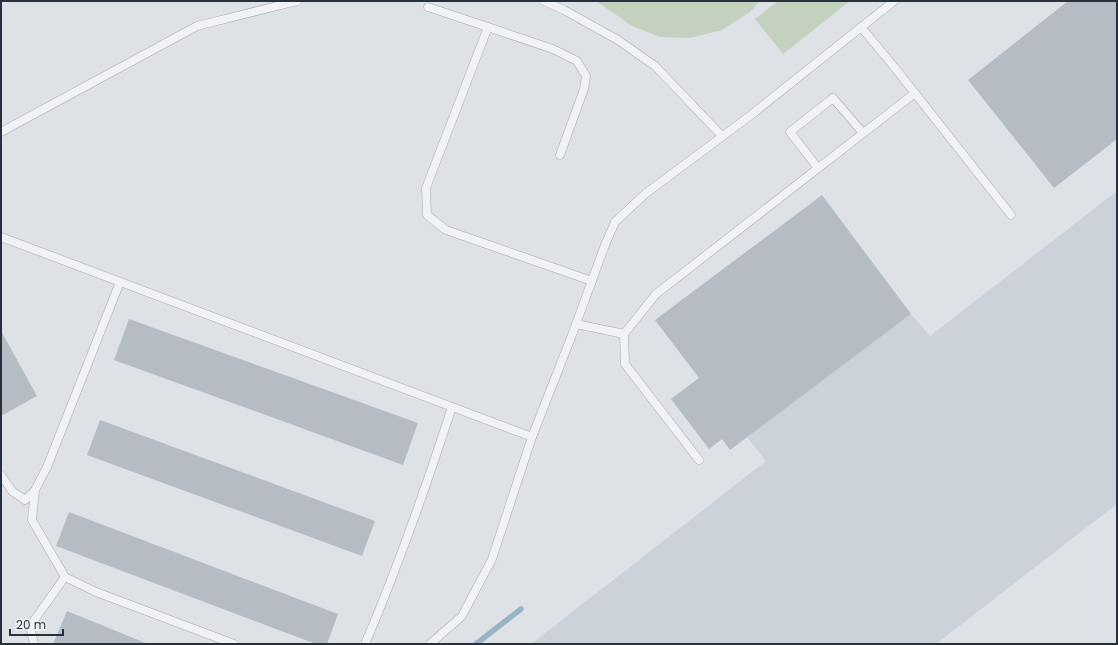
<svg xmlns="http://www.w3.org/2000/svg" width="1118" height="645" viewBox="0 0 1118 645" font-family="Poppins,sans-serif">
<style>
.built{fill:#ccd2d9}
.green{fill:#c5d1bf}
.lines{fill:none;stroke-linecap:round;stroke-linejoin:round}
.stream{stroke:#99b4c7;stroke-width:5.5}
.building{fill:#b5bcc4}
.service-casing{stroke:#a3a9b1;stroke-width:9}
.service{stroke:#f0f2f5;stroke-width:8}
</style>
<rect width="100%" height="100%" fill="#dee2e7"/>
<polygon class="built" points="1117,191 1117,504 936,644 531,644 766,461 747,437 911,314 930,336"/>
<g class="green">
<polygon points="596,1 760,1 750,12 722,30 690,38 660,37 632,26"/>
<polygon points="778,1 850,1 783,54 755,19"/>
</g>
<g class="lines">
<polyline class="stream" points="476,644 521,609"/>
</g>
<g class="building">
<polygon points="1068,1 1117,1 1117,139 1054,188 968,80"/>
<polygon points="822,195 911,314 730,450 722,439 709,449 671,399 699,378 655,320"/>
<polygon points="129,319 418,423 403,465 114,360"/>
<polygon points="1,331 37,396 3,415 1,412"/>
<polygon points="100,420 375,521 362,556 87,455"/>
<polygon points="69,512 338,614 327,644 316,644 56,546"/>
<polygon points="67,611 148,644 53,644"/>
</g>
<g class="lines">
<g class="service-casing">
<g id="service">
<polyline points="544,1 564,10 618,40 655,66 722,136"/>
<polyline points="428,7 553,49 577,61 586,76 584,89 560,155"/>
<polyline points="488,27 426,188 427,215 446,230 592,281"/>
<polyline points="861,27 895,68 1011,215"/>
<polyline points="1,132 197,26 297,1"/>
<polyline points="818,168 790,132 833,98 863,133"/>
<polyline points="1,237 532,437"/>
<polyline points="120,282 47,467 35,490 32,520 65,577 96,592 234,644"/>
<polyline points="576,324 624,334"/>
<polyline points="699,460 625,364 624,334 656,294 915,93"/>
<polyline points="1,475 12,491 25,500 35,490"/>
<polyline points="34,644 30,626 65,577"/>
<path d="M 365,644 C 398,567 426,487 452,407"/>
<polyline points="430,644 462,616 492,559 532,437 572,335 605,245 615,222 645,194 751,115 894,1"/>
</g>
</g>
<use href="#service" class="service"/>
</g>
<rect width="1118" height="645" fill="none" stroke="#27313d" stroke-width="4"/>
<path d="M10 629v6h53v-6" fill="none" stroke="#27313d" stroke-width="2"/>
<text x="16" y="629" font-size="12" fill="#27313d" stroke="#edf1f5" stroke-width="3" paint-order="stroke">20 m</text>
</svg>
